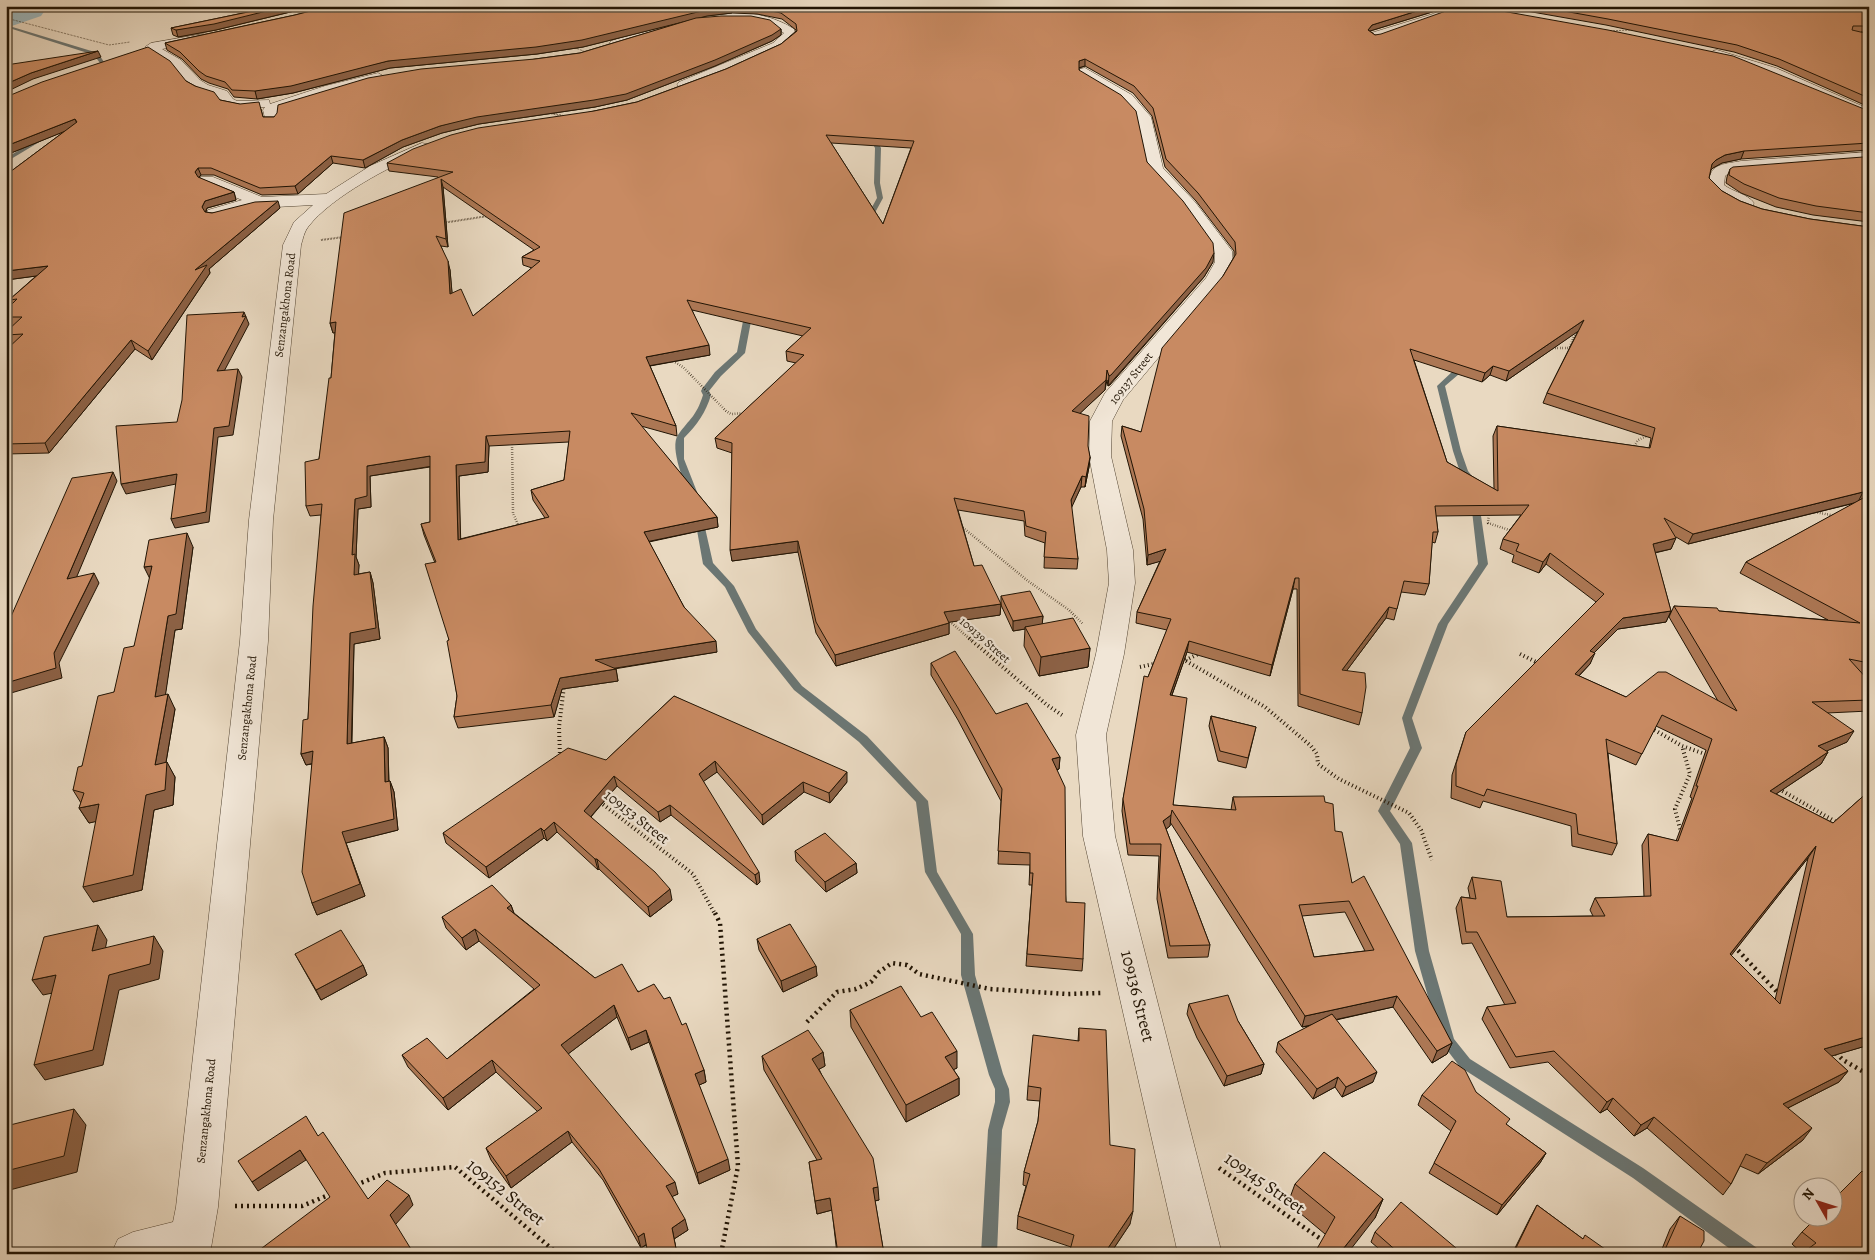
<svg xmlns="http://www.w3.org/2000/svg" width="1875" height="1260" viewBox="0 0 1875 1260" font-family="Alegreya,serif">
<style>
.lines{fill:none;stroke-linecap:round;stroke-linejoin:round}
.stream{fill:#6b7673;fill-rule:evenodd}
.river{fill:#9cb7bd;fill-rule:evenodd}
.minor-casing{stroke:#534533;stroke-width:1}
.path-far4{stroke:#211404;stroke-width:1;stroke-dasharray:0.5 1;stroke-linecap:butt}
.path-far3{stroke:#211404;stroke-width:2;stroke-dasharray:0.5 1;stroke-linecap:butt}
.path-far2{stroke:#211404;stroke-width:2.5;stroke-dasharray:0.5 2;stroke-linecap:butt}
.path-far1{stroke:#211404;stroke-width:4;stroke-dasharray:1 3;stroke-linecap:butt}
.path{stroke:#211404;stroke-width:4.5;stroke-dasharray:2 4;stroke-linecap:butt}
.minor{fill:#f1e6d7;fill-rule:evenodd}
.wall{fill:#ac7754;stroke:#211404;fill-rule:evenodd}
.shaded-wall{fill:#8c6145;stroke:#211404}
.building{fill:#c88a62;stroke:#211404;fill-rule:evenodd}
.labels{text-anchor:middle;stroke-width:4.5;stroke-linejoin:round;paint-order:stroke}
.far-street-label{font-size:12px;fill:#211404;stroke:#f1e6d7}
.street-label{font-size:15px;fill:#211404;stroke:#f1e6d7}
.near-street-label{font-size:18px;fill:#211404;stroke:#f1e6d7}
</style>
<rect width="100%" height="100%" fill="#e9d9c1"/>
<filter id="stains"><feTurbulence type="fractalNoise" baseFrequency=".004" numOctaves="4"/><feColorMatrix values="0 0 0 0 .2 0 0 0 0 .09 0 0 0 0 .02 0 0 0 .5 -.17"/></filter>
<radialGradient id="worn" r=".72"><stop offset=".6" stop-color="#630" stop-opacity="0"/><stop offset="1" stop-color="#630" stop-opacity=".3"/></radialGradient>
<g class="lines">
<g class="stream">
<polygon points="6,25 98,53 104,62 100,63 94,55 6,27"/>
<polygon points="871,133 874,135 881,148 880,183 883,198 871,220 868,222 865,220 877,198 874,183 875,148 868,135"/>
<polygon points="46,134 51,135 6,162 6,158"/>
<path d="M 749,310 L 754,311 L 752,316 L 745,353 L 721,376 L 709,391 L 711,395 C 706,412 697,425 684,438 L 684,459 L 699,497 L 695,500 L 692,499 C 685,487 669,447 678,435 C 690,418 696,417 703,395 L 701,391 L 702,389 L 715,372 L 737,352 L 744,316 Z"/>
<polygon points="1458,360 1461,360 1465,362 1459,374 1445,386 1461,451 1468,471 1476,481 1472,484 1469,483 1460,472 1453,451 1437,386 1453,371"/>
<polygon points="1475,499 1479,502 1488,564 1448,624 1412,718 1422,748 1390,811 1412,843 1429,951 1454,1039 1470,1059 1643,1168 1757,1248 1759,1254 1737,1254 1633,1178 1460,1067 1441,1042 1415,951 1400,844 1378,811 1410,748 1402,718 1438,624 1478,564 1471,502"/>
<polygon points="699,516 703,519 713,563 734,586 756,629 802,686 867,736 928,801 937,872 973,934 975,975 1003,1074 1009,1089 1010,1102 1002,1130 997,1254 981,1254 988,1130 995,1102 995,1089 989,1075 961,975 961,934 925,872 916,802 859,742 794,690 748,632 725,587 703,564 695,519"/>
</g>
<polygon class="river" points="21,6 48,6 41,16 6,28 6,11"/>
<g class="minor-casing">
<g id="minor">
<polygon points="1449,6 1464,6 1441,18 1379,39 1375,40 1369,36 1371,33 1433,14"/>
<path d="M 738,12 C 759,14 777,18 794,29 L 796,36 L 781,49 L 684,89 L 677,85 L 679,82 L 773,43 L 784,33 C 755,13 709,16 676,26 C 656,33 636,42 615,48 L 609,44 L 611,41 C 656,26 688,12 738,12 Z"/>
<polygon points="203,34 207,35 209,38 207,41 162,49 181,60 200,80 208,85 227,91 233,99 237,101 269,100 270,104 325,86 378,73 385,77 383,80 335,92 279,110 277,111 278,119 276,122 266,122 263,110 265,107 236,109 223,105 217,97 198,91 190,86 173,66 145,47 151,43"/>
<polygon points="1717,50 1776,68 1869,109 1869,118 1766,74 1713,57 1711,54 1713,51"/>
<polygon points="1085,68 1132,95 1151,117 1163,168 1195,202 1232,251 1233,262 1220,284 1123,400 1112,421 1111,456 1133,550 1135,583 1124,654 1106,735 1115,836 1222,1254 1178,1254 1083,836 1076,735 1096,654 1109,583 1107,550 1089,456 1090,421 1105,393 1206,278 1215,262 1214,251 1183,208 1148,169 1137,118 1122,101 1080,75 1079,72 1080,69"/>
<path d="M 422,143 L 427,144 L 429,147 L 427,150 C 391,166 332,196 308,227 C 304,232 303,239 301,245 L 273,520 L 268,641 L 218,1207 L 210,1254 L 111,1254 L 118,1239 L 133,1232 L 173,1222 L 176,1207 L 240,641 L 249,520 L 283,245 L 294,222 L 313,205 L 257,208 L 214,219 L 208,218 L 206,214 L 208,210 L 242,200 L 201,183 L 199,180 L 201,177 L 213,177 L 262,197 L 326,194 L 370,166 Z"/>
<path d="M 1869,152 L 1869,162 L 1729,173 L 1725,176 L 1724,185 C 1733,192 1748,194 1754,203 L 1752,206 C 1738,210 1716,197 1708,186 C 1710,163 1721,165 1741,161 Z"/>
</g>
</g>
<g class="path-far4">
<polyline points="6,18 109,45 130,42"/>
<polyline points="1607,31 1631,30"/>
<polyline points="573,47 586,52"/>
</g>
<g class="path-far3">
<polyline points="550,113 568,117"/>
<polyline points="442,223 488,216"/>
<polyline points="321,240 344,237"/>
</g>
<g class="path-far2">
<polyline points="1570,347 1576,330"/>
<polyline points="1550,348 1574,348"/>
<polyline points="671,360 683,367 726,411 731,414 746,413"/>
<polyline points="512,442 513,513 519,527"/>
<polyline points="1633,448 1638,440 1649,435"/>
<polyline points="1815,512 1836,516"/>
<polyline points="1489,513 1488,523 1512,531"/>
<polyline points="961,526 1028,581 1069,610 1083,624"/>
<polyline points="948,620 971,640"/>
</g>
<g class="path-far1">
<polyline points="969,638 1047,705 1062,715"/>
<polyline points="1520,654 1540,664"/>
<polyline points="1186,661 1265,707 1311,746 1317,754 1318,764 1339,779 1409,813 1421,830 1432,860"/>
<polyline points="1182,662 1198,654"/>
<polyline points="1140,667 1158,663"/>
<polyline points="1651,728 1682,746 1708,755"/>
<polyline points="560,757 559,727 564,686"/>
<polyline points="1779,789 1836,822"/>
<polyline points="600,802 693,874 715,914"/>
<polyline points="1681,833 1675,809 1690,774 1682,746"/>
</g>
<g class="path">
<polyline points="715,913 720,923 738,1166 721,1254"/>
<polyline points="1734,946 1779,994"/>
<polyline points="807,1022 837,992 856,989 871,982 879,972 892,963 907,965 919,974 990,989 1067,994 1101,993"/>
<polyline points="1836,1053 1843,1060 1869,1075"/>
<polyline points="1219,1168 1325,1242"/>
<polyline points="356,1185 385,1173 455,1167 558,1254"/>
<polyline points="235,1206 302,1206 331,1194"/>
</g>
<use href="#minor" class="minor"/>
</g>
<g class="wall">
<polygon points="277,6 315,6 216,30 178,37 173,35 171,28"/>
<path d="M 330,6 L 1444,6 L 1432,12 L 1370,31 L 1375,35 L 1869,111 L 1869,150 L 1741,159 L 1722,163 L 1713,168 L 1711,170 L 1709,178 L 1722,191 L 1740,201 L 1762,209 L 1810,219 L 1869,227 L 1869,675 L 1862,674 L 1869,681 L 1869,711 L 1827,713 L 1847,742 L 1826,751 L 1828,752 L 1821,764 L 1776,794 L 1833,823 L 1869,791 L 1869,1045 L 1831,1056 L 1848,1071 L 1839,1082 L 1788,1108 L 1803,1140 L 1758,1174 L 1740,1166 L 1731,1184 L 1723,1195 L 1647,1128 L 1634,1136 L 1607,1109 L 1600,1113 L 1548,1062 L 1510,1068 L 1482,1019 L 1487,1007 L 1505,1005 L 1472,943 L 1462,944 L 1456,908 L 1461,897 L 1470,898 L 1468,888 L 1472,877 L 1507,917 L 1593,916 L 1590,910 L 1595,898 L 1644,897 L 1642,845 L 1648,834 L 1676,841 L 1692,798 L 1690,797 L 1706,750 L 1656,726 L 1636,765 L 1608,753 L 1617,844 L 1612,855 L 1572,846 L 1571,826 L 1483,801 L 1480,808 L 1451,798 L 1452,775 L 1466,732 L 1596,602 L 1546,564 L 1539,573 L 1512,562 L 1514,555 L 1500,549 L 1503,539 L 1521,515 L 1436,516 L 1438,532 L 1435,543 L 1432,542 L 1429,584 L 1425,595 L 1401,592 L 1394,620 L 1386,618 L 1347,670 L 1362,713 L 1359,725 L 1298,706 L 1297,589 L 1293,589 L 1270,676 L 1187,652 L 1172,695 L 1173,805 L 1231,810 L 1233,797 L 1325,802 L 1352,883 L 1452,1043 L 1447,1054 L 1432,1063 L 1393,1007 L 1336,1020 L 1373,1082 L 1342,1097 L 1335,1087 L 1313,1099 L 1276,1052 L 1278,1042 L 1310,1026 L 1302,1027 L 1170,822 L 1170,826 L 1166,829 L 1210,945 L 1208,957 L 1168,958 L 1157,899 L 1159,856 L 1128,855 L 1122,811 L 1123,799 L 1148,677 L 1167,630 L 1136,623 L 1137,612 L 1160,561 L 1147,565 L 1143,519 L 1121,436 L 1122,426 L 1141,432 L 1223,276 L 1234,257 L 1234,251 L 1196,201 L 1165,167 L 1152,116 L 1133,93 L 1085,66 L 1079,68 L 1079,70 L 1147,162 L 1213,262 L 1204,277 L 1110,385 L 1108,386 L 1107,380 L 1105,390 L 1080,413 L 1090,457 L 1089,467 L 1085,487 L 1081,487 L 1071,507 L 1078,559 L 1077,569 L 1044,568 L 1045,543 L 1025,536 L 1024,521 L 958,510 L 974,566 L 1001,604 L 1000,615 L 949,622 L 949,634 L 836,666 L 816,633 L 798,552 L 732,561 L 732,453 L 717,448 L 715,438 L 796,363 L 787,361 L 786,351 L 803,336 L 692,310 L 710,355 L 650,366 L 676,426 L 677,436 L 641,426 L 717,517 L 718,527 L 649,542 L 684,607 L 717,652 L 614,669 L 616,669 L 618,681 L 562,689 L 554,717 L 458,728 L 454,717 L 457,696 L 449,640 L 435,563 L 424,535 L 421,524 L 430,522 L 430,467 L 370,476 L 371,507 L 358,509 L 356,557 L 359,565 L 358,574 L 370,572 L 373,583 L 380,639 L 354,644 L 352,743 L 384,737 L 388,748 L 389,781 L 390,781 L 394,792 L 398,830 L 346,843 L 365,896 L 317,915 L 312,903 L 312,764 L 306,765 L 301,754 L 308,719 L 321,515 L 310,516 L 306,506 L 319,459 L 331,378 L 335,332 L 333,333 L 330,323 L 438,177 L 389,171 L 387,163 L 594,111 L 637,102 L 726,69 L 781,44 L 796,31 L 796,30 L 782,19 L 757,14 L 732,13 L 707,16 L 697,18 L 781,29 L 781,35 L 772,41 L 715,66 L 627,100 L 595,107 L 479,124 L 442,133 L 403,147 L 365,168 L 333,163 L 298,194 L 262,195 L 214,175 L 201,175 L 199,178 L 234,192 L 236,200 L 207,208 L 206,212 L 212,213 L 280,208 L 209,269 L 210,273 L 152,360 L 135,349 L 49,453 L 6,454 L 6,350 L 13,344 L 7,344 L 6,342 L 6,332 L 13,326 L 6,326 L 6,310 L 11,305 L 9,300 L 36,276 L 6,280 L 6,175 L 65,131 L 6,155 L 6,97 L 186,81 L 220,100 L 261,109 L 263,117 L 274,117 L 535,59 L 580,53 L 690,20 L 583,47 L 537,54 L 390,68 L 293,93 L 257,99 L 234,97 L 228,89 L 209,83 L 201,79 L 182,59 L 167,50 L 165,43 L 295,15 ZM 831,143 L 911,148 L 883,224 ZM 443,187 L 534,250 L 522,257 L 523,265 L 532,268 L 473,316 L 452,294 L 450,270 L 441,246 L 448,247 ZM 1578,331 L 1547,393 L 1543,403 L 1651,438 L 1649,448 L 1497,426 L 1493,436 L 1494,489 L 1447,462 L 1414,360 L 1482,382 L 1490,375 L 1506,381 ZM 569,442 L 564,480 L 531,490 L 533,500 L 545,518 L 460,539 L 459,476 L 488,472 L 489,446 ZM 1855,503 L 1746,562 L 1740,573 L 1828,620 L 1719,611 L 1674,606 L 1669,617 L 1718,701 L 1626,697 L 1579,676 L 1590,664 L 1594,653 L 1618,629 L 1666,622 L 1671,611 L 1655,553 L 1671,549 L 1676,537 L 1688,544 ZM 1808,858 L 1775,1000 L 1731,955 ZM 1345,912 L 1365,951 L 1314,957 L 1302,916 Z"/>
<polygon points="1498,6 1844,6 1869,13 1869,32 1861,32 1869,34 1869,107 1777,66 1734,52 1606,25"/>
<polygon points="1857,6 1869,6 1869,9"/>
<polygon points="1869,158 1869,222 1813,215 1776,207 1741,193 1726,183 1727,177 1730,169"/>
<polygon points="193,547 182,629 175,630 165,695 175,709 166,762 175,777 173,805 154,810 142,890 93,902 96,821 89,823 79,808 81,803 73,790 82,766 134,646"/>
<polygon points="1001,596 1043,616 1042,624 1090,648 1088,667 1039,676 1024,646 1025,629 1013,631 1001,605"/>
<polygon points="931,663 996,714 1060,757 1059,769 1057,770 1066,902 1083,959 1082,971 1026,966 1032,885 1029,885 1030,865 998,864 1001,801 958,720 931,675"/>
<polygon points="674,696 847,782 830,803 804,792 763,825 717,772 703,781 760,882 757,885 671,815 660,822 617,786 591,817 672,900 650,917 599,869 598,870 557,832 547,841 544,838 489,878 446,843 443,833 606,760"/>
<polygon points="1211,716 1256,727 1246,768 1218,761 1209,726"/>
<polygon points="795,851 856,863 857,873 826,892 796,861"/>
<polygon points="511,905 514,913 595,978 664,999 682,1025 704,1070 706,1082 699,1085 730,1170 699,1184 649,1042 631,1050 617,1017 568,1054 678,1194 672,1196 688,1230 674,1239 646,1245 641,1248 603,1180 572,1142 511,1188 491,1160 486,1148 538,1112 496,1072 448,1110 408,1067 402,1055 447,1059 534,989 479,941 466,950 446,928 442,917"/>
<polygon points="757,939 816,966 817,976 783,992 759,950"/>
<polygon points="295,954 363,965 367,975 321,1000"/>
<polygon points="1189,1004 1238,1021 1264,1064 1261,1074 1224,1086 1197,1038 1187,1014"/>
<polygon points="850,1010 921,1017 957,1068 953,1069 959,1078 959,1095 906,1122 851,1027"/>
<polygon points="1079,1028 1130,1224 1110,1254 1069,1254 1071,1247 1017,1229 1018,1216 1026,1186 1023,1185 1024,1172 1038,1121 1040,1101 1027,1100 1028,1086 1078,1041"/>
<polygon points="823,1052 825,1066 819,1069 879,1200 875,1201 884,1254 837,1254 832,1210 817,1214 809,1162 817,1160 764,1070 762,1056"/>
<polygon points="1476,1092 1507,1125 1546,1153 1540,1163 1497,1215 1429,1173 1451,1131 1418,1105 1422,1095"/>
<polygon points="1869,1168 1869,1254 1803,1254 1792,1244 1802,1232 1864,1173"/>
<polygon points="1295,1184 1383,1199 1375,1218 1325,1234 1288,1203"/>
<polygon points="1537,1205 1583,1239 1612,1254 1512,1254 1530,1218"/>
<polygon points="1680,1216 1697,1254 1660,1254 1670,1229"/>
<polygon points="1375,1232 1462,1254 1385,1254 1371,1242"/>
</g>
<g class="shaded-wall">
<polygon points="287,6 315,6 216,30 178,37 176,30"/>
<polygon points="1433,6 1444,6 1432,12 1370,31 1368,30 1372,25"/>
<polygon points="731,7 732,13 707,16 583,47 537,54 390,68 293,93 257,99 255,91 388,61 706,10"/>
<polygon points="781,29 781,35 772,41 715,66 627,100 595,107 479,124 442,133 403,147 365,168 363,160 402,140 440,126"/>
<polygon points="98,51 101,57 33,79 6,92 6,84 31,73"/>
<polygon points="1085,59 1085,66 1078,68 1079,61"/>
<polygon points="75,119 78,126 6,155 6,146"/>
<polygon points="1744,151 1741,159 1722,163 1713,168 1709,172 1712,164 1716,160 1725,155"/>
<polygon points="331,156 333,163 298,194 295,186"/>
<polygon points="198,168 201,175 197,179 195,172"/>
<polygon points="441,179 443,187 448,247 446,239"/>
<polygon points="234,192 236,200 207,208 204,215 202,207 205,201"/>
<polygon points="278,201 280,208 209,269 210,273 152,360 148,351 195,270"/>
<polygon points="1214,253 1213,262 1204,277 1108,386 1109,376"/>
<polygon points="448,261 450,270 453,303 450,294"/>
<polygon points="48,266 51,274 6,280 6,271"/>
<polygon points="244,312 249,324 220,379 217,371"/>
<polygon points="1584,320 1580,330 1506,381 1509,371"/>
<polygon points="336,322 339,332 333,333 330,323"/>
<polygon points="131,340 135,349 49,453 45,443"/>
<polygon points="709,345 710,355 648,366 646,357"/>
<polygon points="1493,366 1490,375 1482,382 1485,373"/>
<polygon points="238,369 242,377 233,435 218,437 209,522 175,528 171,519 214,428"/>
<polygon points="1107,370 1105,390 1072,421 1072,411"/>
<polygon points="486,436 489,446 488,472 459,476 461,551 458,540 456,465"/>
<polygon points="430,456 433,466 370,476 371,507 358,509 356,557 359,565 358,586 354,575 352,555 355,499 367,466"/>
<polygon points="1090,457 1089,467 1085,487 1086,477"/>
<polygon points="113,472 117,481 72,588 67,579"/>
<polygon points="177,474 181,483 126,494 121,484"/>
<polygon points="1082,476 1081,487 1070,511 1071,500"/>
<polygon points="1863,492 1858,502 1688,544 1693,534"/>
<polygon points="717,517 718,527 646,542 644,532"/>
<polygon points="187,533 193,547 182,629 175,630 163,712 155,697 168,616"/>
<polygon points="1676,538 1671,549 1648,554 1653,544"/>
<polygon points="798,541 798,552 732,561 730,550"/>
<polygon points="1166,549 1165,560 1147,565 1148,555"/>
<polygon points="1550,553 1546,564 1539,573 1543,562"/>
<polygon points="152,566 151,581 144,567"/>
<polygon points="370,572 373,583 380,639 354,644 351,756 347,744 350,633"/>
<polygon points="94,573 99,583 59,663 62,678 11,693 8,733 6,734 6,683 54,653"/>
<polygon points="1295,578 1293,589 1270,676 1272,665"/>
<polygon points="1001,604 1000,615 944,623 944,612"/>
<polygon points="1389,607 1386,618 1339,681 1342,670"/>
<polygon points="1671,611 1666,622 1618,629 1585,662 1590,651 1623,618"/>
<polygon points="1043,616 1042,626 1025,627 1025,629 1013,631 1013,621"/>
<polygon points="949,623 949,634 836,666 835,655"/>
<polygon points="716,641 717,652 597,671 595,660"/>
<polygon points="1189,641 1187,652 1168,706 1170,695"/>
<polygon points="1090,648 1088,667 1039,676 1041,657"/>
<polygon points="1595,653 1590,664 1570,685 1575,674"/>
<polygon points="616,669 618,681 562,689 554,717 551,705 560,678"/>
<polygon points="168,694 175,709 163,780 155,765"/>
<polygon points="1854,731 1847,742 1811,758 1818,746"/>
<polygon points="384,737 388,748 389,794 385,782"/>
<polygon points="313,751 318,762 306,765 301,754"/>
<polygon points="1828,752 1821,764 1764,802 1770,791"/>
<polygon points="1060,757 1059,769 1051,771 1052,759"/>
<polygon points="715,761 717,772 700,784 699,774"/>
<polygon points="167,762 175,777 173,805 154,810 142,890 93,902 83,887 146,795"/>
<polygon points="847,772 847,782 830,803 829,793"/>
<polygon points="614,776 617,786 587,821 584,811"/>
<polygon points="390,781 394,792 398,830 346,843 365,896 317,915 312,903 342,832"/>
<polygon points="803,782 804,792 763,825 762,815"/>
<polygon points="99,804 108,819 89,823 79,808"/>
<polygon points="670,805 671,815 660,822 658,812"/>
<polygon points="1171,815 1170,826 1161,833 1163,821"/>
<polygon points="554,822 557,832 547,841 544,831"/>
<polygon points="541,828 544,838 489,878 486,867"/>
<polygon points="1816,846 1808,858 1723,966 1730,954"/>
<polygon points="595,859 597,859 599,869 598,870"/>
<polygon points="856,863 857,873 826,892 825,882"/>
<polygon points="759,872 760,882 757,885 755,875"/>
<polygon points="670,889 672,900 650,917 648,907"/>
<polygon points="511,905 515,917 507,908"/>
<polygon points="98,925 107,940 102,966 92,951"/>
<polygon points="475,929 479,941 466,950 462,938"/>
<polygon points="154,936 163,951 159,979 119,990 103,1065 45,1080 34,1065 109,975"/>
<polygon points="363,965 367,975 321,1000 316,990"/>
<polygon points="816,966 817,976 783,992 781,981"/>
<polygon points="56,975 67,990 43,995 32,980"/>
<polygon points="1397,996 1393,1007 1302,1027 1305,1016"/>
<polygon points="614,1005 617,1017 564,1057 561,1045"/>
<polygon points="646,1030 649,1042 631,1050 628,1038"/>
<polygon points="1869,1036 1869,1045 1815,1061 1824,1049"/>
<polygon points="1452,1043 1447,1054 1432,1063 1437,1051"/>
<polygon points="957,1051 957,1068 945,1074 945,1057"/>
<polygon points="823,1052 825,1066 814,1072 812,1059"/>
<polygon points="492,1060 496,1072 448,1110 443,1098"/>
<polygon points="1264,1064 1261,1074 1224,1086 1227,1076"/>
<polygon points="704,1070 706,1082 697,1086 695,1074"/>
<polygon points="1848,1071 1839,1082 1774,1115 1783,1104"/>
<polygon points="1377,1072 1373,1082 1342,1097 1346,1087"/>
<polygon points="1338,1077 1335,1087 1313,1099 1317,1089"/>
<polygon points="959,1078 959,1095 906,1122 906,1105"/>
<polygon points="1613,1098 1607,1109 1600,1113 1607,1102"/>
<polygon points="74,1109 86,1125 77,1172 6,1191 6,1171"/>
<polygon points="1654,1117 1647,1128 1634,1136 1641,1125"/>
<polygon points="1812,1128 1803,1140 1758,1174 1767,1163"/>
<polygon points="568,1131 572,1142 511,1188 506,1176"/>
<polygon points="300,1150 306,1160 258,1191 252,1182"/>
<polygon points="1546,1153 1540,1163 1497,1215 1502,1205"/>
<polygon points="728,1159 730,1170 699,1184 697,1173"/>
<polygon points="675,1182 678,1194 669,1198 666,1186"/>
<polygon points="878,1187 879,1200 874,1201 873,1188"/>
<polygon points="409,1195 413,1205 395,1225 390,1215"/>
<polygon points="830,1198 832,1210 817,1214 815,1201"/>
<polygon points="1383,1199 1375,1218 1347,1254 1339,1254"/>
<polygon points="1133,1211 1130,1224 1110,1254 1104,1254"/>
<polygon points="685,1219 688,1230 674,1239 677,1254 672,1228"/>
<polygon points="644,1233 647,1244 641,1248 638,1237"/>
<polygon points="354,1249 357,1254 348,1254"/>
</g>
<g class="building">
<polygon points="277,6 287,6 214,24 176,30 171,28"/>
<path d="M 330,6 L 1433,6 L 1372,25 L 1368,30 L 1375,35 L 1381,34 L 1460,6 L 1474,6 L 1608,30 L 1733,56 L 1869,111 L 1869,143 L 1744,151 L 1725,155 L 1716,160 L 1712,164 L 1709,178 L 1722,191 L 1740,201 L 1762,209 L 1810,219 L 1869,227 L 1869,663 L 1849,659 L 1869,681 L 1869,700 L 1812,702 L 1854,731 L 1818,746 L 1828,752 L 1770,791 L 1833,823 L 1869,791 L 1869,1036 L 1824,1049 L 1848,1071 L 1783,1104 L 1812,1128 L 1767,1163 L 1746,1154 L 1731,1184 L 1654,1117 L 1641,1125 L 1613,1098 L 1607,1102 L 1554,1051 L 1516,1057 L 1487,1007 L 1516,1003 L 1477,932 L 1466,932 L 1461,897 L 1476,899 L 1472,877 L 1501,881 L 1507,917 L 1605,916 L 1595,898 L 1651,896 L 1648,834 L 1678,841 L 1698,786 L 1696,786 L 1712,739 L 1662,715 L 1642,754 L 1606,739 L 1617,844 L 1578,834 L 1576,814 L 1487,789 L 1484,796 L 1456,786 L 1456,764 L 1466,732 L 1604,594 L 1550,553 L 1543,562 L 1516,551 L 1519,544 L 1503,539 L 1529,505 L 1435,506 L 1438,532 L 1433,532 L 1429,584 L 1404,581 L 1397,609 L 1389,607 L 1342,670 L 1365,673 L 1366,687 L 1362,713 L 1300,694 L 1299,578 L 1295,578 L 1272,665 L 1189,641 L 1170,695 L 1187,698 L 1173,805 L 1236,810 L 1233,797 L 1324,796 L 1325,802 L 1333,804 L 1335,831 L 1342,832 L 1352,883 L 1364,876 L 1452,1043 L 1437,1051 L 1397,996 L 1305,1016 L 1172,810 L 1171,815 L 1163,821 L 1210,945 L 1170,946 L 1159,887 L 1161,844 L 1130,844 L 1123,799 L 1144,676 L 1148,677 L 1171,619 L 1137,612 L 1166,549 L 1148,555 L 1144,509 L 1122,426 L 1141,432 L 1162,348 L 1223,276 L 1236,254 L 1235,242 L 1198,193 L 1166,159 L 1153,108 L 1134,86 L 1085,59 L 1079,61 L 1079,70 L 1121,95 L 1136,111 L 1147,162 L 1183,201 L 1213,243 L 1214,253 L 1206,268 L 1111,375 L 1109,376 L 1107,370 L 1106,380 L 1072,411 L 1089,416 L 1088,446 L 1090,457 L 1086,477 L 1082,476 L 1071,500 L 1078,559 L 1044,557 L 1046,532 L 1026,526 L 1024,511 L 954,498 L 974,566 L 982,565 L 1001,604 L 944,612 L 949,623 L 835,655 L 816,622 L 798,541 L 730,550 L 732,443 L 715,438 L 804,355 L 786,351 L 811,328 L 687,300 L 709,345 L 646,357 L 676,426 L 631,413 L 717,517 L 644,532 L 684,607 L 716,641 L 595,660 L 616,669 L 560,678 L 551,705 L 454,717 L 457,696 L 447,641 L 449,640 L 425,564 L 436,562 L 421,524 L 430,522 L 430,456 L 367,466 L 367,496 L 355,499 L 352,555 L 355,554 L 354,575 L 370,572 L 376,628 L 350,633 L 347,744 L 384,737 L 385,782 L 390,781 L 394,819 L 342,832 L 360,884 L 312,903 L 302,872 L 313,751 L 301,754 L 303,720 L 308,719 L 313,606 L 322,504 L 306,506 L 305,462 L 319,459 L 329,378 L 331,378 L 336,322 L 330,323 L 344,213 L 453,172 L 387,163 L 413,149 L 451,135 L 478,128 L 594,111 L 637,102 L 726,69 L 781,44 L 797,31 L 796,24 L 781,13 L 757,8 L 731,7 L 706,10 L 582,40 L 536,47 L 388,61 L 291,86 L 255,91 L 232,90 L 225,82 L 206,76 L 199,71 L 180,52 L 165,43 L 295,15 ZM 826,135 L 914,141 L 883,224 ZM 441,179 L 540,247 L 522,257 L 540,261 L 473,316 L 461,289 L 450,294 L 448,261 L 436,236 L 446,239 ZM 1584,320 L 1547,393 L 1655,428 L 1650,448 L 1497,426 L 1498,491 L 1447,462 L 1410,349 L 1485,373 L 1493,366 L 1509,371 ZM 570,431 L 564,480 L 531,490 L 549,517 L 458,540 L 456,465 L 485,462 L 486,436 ZM 1863,492 L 1865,497 L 1746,562 L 1860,623 L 1719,611 L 1717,608 L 1674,606 L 1737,711 L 1666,672 L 1658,672 L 1626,697 L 1575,674 L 1595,653 L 1590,651 L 1623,618 L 1671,611 L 1653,544 L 1676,538 L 1664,518 L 1693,534 ZM 1816,846 L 1780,1004 L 1730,954 ZM 1349,901 L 1374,950 L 1314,957 L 1299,905 Z"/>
<polygon points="1536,6 1844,6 1869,13 1869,26 1853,26 1852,30 1869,34 1869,98 1779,59 1737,45 1608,19"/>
<polygon points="721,16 751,16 770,20 781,29 772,35 715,60 626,94 594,100 477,117 440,126 402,140 363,160 331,156 295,186 260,188 211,168 198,168 195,172 198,177 234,192 205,201 202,207 205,212 212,213 255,202 278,201 195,270 207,265 148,351 131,340 45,443 6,444 6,350 23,334 6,335 6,332 22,317 6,317 6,310 17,299 9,300 48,266 6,271 6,175 77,122 75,119 6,146 6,97 42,82 148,47 170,61 186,81 195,86 214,92 220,100 240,104 259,102 263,117 274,117 277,113 278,105 368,78 421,69 535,59 580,53 696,18"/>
<polygon points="98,51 31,73 6,84 6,65"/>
<polygon points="1863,157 1869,158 1869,213 1816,206 1779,198 1744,184 1729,175 1730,169 1733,167"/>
<polygon points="244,312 242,317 246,316 217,371 238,369 229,426 214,428 206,512 171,519 177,474 121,484 116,426 177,422 182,400 187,315"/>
<polygon points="113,472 67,579 94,573 54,653 56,668 6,683 6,622 9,621 72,478"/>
<polygon points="187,533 176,614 168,616 155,697 168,694 155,765 167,762 165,790 146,795 133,875 83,887 99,804 79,808 84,793 73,790 78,767 82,766 98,696 114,692 124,648 134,646 152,566 144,567 149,540"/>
<polygon points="1030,591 1043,616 1013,621 1001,596"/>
<polygon points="1073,618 1090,648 1041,657 1025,627"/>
<polygon points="955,651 996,714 1027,703 1060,757 1052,759 1065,787 1066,902 1085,903 1083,959 1027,954 1033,873 1030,873 1030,853 998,851 1002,789 958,708 931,663"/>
<polygon points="674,696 847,772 829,793 803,782 762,815 715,761 699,774 759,872 755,875 670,805 658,812 614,776 584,811 655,872 670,889 648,907 597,859 595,859 554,822 544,831 541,828 486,867 443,833 568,748 606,760"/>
<polygon points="1211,716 1256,727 1248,758 1220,751"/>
<polygon points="825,833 856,863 825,882 795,851"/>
<polygon points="492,885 511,905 507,908 595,978 622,964 638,992 654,984 664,999 670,997 682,1025 686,1023 704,1070 695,1074 728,1159 697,1173 646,1030 628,1038 614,1005 561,1045 675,1182 666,1186 685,1219 672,1228 677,1254 648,1254 644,1233 638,1237 599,1169 568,1131 506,1176 486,1148 542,1108 492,1060 443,1098 402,1055 427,1038 447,1059 540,985 475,929 462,938 442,917"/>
<polygon points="790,924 816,966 781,981 757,939"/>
<polygon points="98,925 92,951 154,936 150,964 109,975 93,1050 34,1065 56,975 32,980 44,937"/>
<polygon points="341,930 363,965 316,990 295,954"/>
<polygon points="901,986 921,1017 932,1012 957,1051 945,1057 959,1078 906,1105 850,1010"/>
<polygon points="1228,995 1238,1021 1264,1064 1227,1076 1200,1028 1189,1004"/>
<polygon points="1332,1014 1377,1072 1346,1087 1338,1077 1317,1089 1278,1042"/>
<polygon points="1079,1028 1106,1030 1110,1145 1135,1149 1133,1211 1104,1254 1069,1254 1074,1235 1018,1216 1030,1174 1024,1172 1038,1121 1041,1088 1028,1086 1033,1035 1079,1041"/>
<polygon points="808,1030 823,1052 812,1059 873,1158 878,1187 873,1188 884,1254 838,1254 830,1198 815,1201 809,1162 822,1159 762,1056"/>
<polygon points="1452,1061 1465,1070 1476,1092 1510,1119 1506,1124 1546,1153 1502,1205 1434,1163 1456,1121 1422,1095"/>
<polygon points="74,1109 64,1156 6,1171 6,1126"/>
<polygon points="306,1116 318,1136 323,1132 368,1199 387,1180 409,1195 390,1215 414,1254 357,1254 354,1249 348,1254 254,1254 330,1197 300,1150 252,1182 238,1161"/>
<polygon points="1324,1152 1383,1199 1339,1254 1314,1254 1335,1217 1295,1184"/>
<polygon points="1869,1169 1869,1251 1866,1254 1813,1254 1808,1249 1816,1243 1802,1232 1816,1218 1832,1218 1832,1201 1862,1171 1865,1174"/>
<polygon points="1401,1202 1462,1253 1461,1254 1400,1254 1375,1232"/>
<polygon points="1537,1205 1583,1239 1585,1235 1612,1254 1513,1254"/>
<polygon points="1680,1216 1704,1231 1704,1241 1697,1254 1663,1254"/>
</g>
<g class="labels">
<g class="far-street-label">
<text transform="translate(285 305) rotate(-83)" y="4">Senzangakhona Road</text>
<text transform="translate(1131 378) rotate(-52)" y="4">109137 Street</text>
<text transform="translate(985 640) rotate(41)" y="4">109139 Street</text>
<text transform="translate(247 708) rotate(-84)" y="4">Senzangakhona Road</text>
<text transform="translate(206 1111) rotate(-84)" y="4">Senzangakhona Road</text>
</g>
<g class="street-label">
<text transform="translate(637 817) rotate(38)" y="5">109153 Street</text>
</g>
<g class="near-street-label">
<text transform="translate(1138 996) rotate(76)" y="6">109136 Street</text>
<text transform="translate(1265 1183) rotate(35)" y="6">109145 Street</text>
<text transform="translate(506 1192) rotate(39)" y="6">109152 Street</text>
</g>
</g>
<rect width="1875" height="1260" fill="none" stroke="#e9d9c1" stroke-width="25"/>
<rect x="8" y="8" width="1860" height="1245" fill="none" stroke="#211404" stroke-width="2.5"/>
<rect x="12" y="12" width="1850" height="1235" fill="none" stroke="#211404"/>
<g transform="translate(1818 1202) rotate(309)"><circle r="24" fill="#f1e6d7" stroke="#9e9283"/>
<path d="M0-4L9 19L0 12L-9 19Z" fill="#8f2418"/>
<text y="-8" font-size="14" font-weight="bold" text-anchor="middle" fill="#211404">N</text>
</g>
<rect width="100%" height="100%" filter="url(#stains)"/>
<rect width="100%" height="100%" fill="url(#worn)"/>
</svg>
